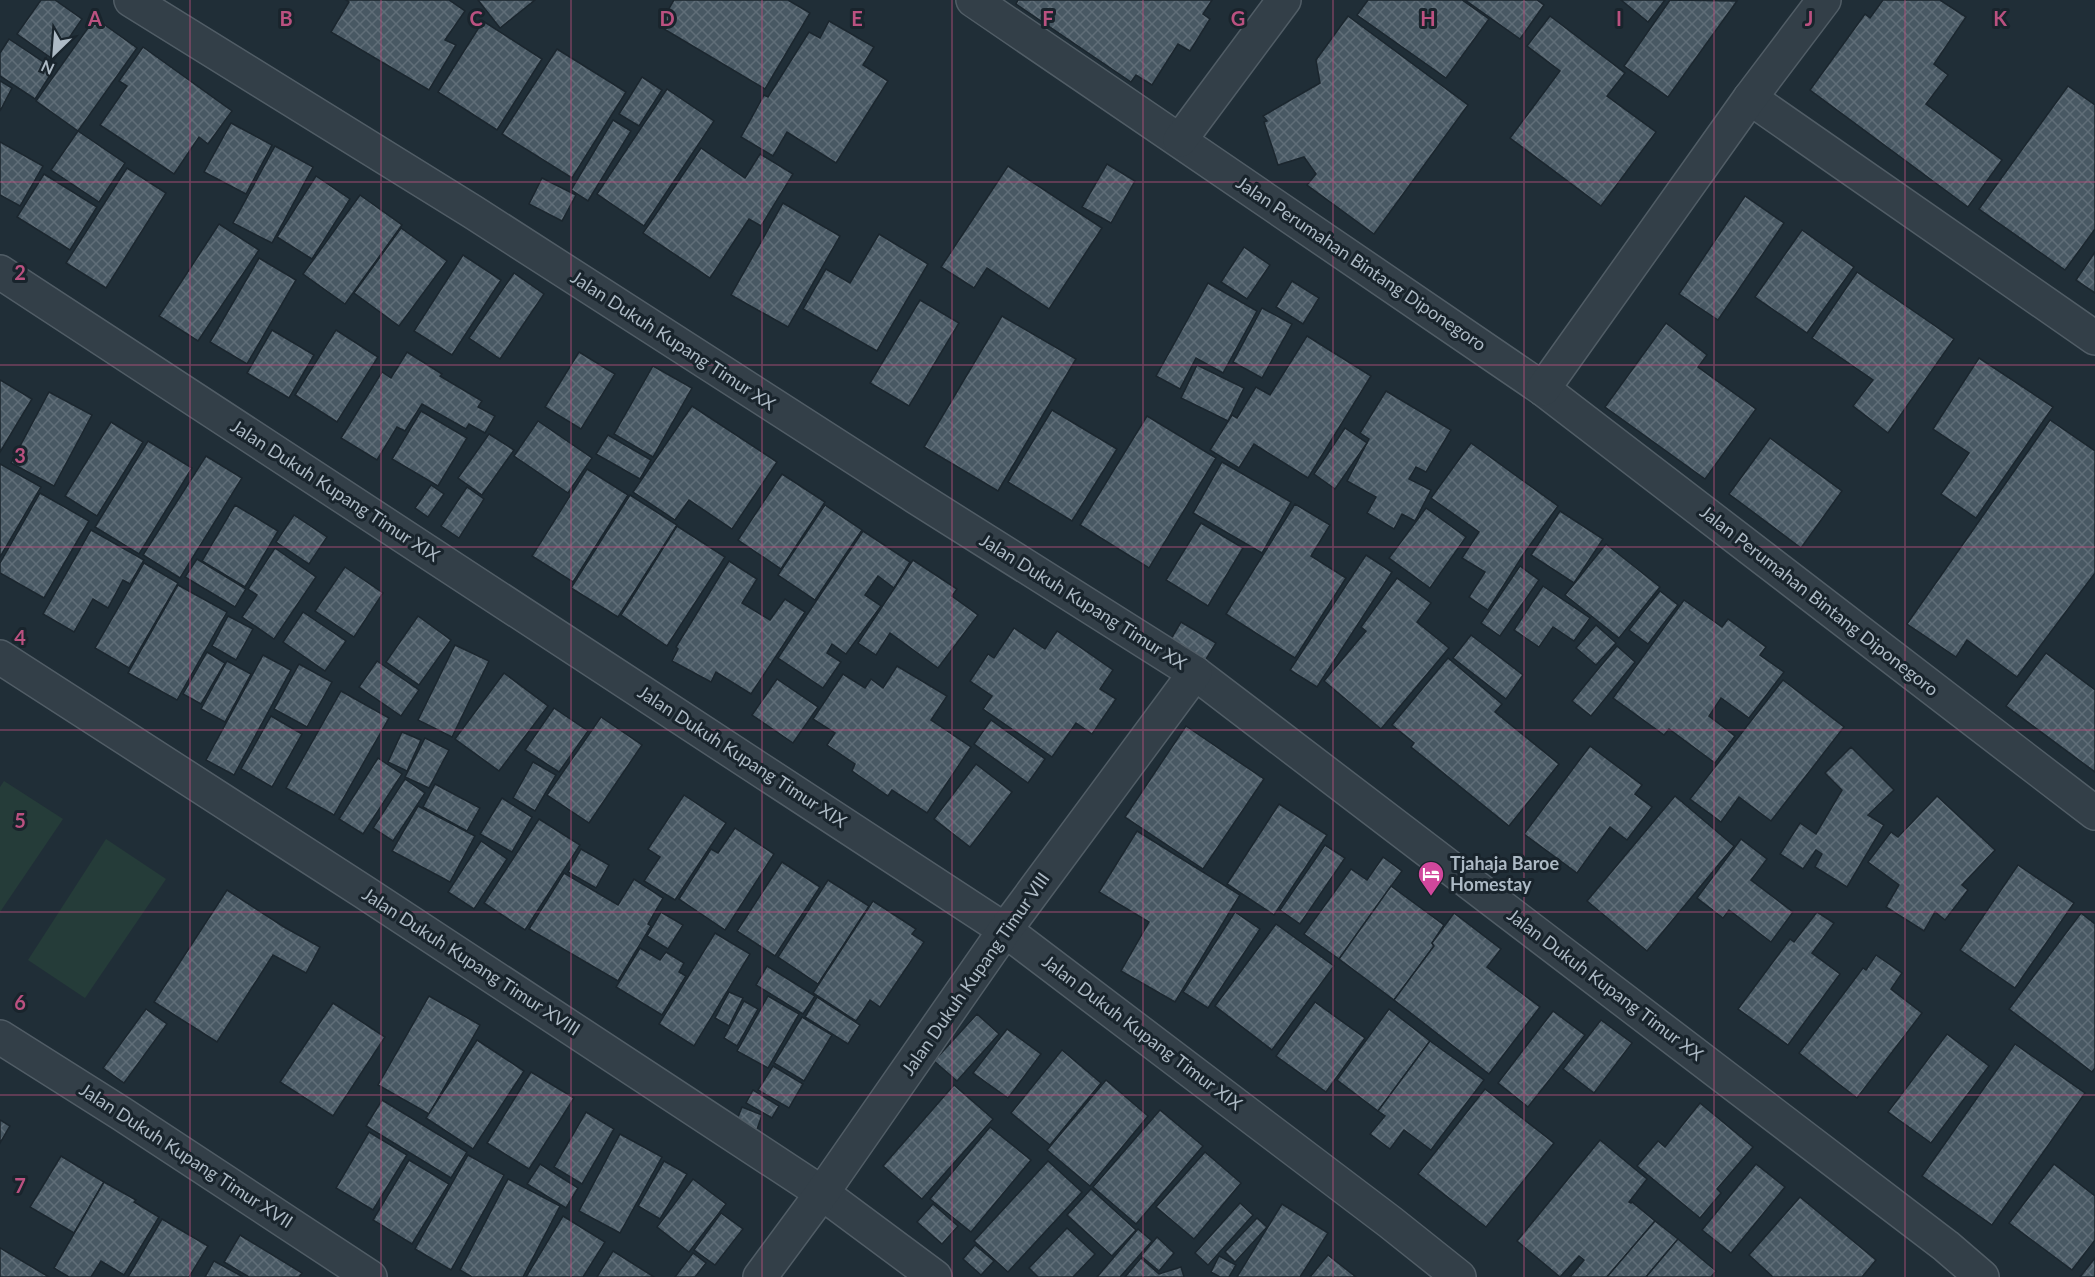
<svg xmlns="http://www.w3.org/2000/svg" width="2095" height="1277" viewBox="0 0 2095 1277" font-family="Lato,sans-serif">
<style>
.green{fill:#253c39}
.building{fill:url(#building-cross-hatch);stroke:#1b262e;stroke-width:1.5}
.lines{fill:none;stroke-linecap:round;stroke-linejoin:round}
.minor-casing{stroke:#515d66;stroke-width:36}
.minor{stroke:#333f48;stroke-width:33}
.grid{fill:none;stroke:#bb5180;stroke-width:1.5;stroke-opacity:0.55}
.labels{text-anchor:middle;stroke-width:6;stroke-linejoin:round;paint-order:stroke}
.street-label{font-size:18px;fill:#adbac5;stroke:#19242c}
.poi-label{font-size:18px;font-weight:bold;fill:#adbac5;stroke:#19242c;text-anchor:start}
.grid-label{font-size:20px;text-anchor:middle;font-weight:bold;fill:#bb5180;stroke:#19242c;stroke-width:6;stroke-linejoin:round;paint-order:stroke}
</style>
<defs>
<pattern id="building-cross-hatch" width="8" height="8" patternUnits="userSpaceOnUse" patternTransform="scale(1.5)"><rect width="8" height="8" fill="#485863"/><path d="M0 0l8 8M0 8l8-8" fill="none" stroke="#606e78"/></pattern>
</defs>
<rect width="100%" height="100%" fill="#202e37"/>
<g class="green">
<polygon points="4,781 63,819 0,912 0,787"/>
<polygon points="106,839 166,879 85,998 28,960"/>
</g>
<g class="building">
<polygon points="41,0 55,0 82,19 54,60 17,34"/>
<polygon points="346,0 449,0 465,11 445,40 456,45 429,90 331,32 349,2"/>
<polygon points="478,0 535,0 500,28"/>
<polygon points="674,0 788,0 810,13 765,89 659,26"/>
<polygon points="1018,0 1212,0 1203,14 1210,19 1190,51 1178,44 1152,85 1136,75 1131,82 1016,4"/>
<polygon points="1368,0 1462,0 1489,19 1446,78 1357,15"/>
<polygon points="1465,0 1537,0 1544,5 1520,39"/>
<polygon points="1621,0 1665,0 1648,22"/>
<polygon points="1670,0 1737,1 1668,97 1624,66"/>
<polygon points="1883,0 1940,0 1966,17 1934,64 1948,75 1926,104 2002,160 1968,207 1810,90 1865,14 1870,18"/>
<polygon points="1348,16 1468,105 1374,234 1307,185 1316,174 1304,157 1278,165 1264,122 1267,121 1263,116 1320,83 1316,60"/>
<polygon points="1550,16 1625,73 1607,96 1656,132 1601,206 1510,138 1560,71 1527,46"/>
<polygon points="95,18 137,48 78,131 36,101"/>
<polygon points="483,21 542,59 497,130 438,92"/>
<polygon points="829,21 874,47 863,65 888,81 836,163 787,132 773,156 741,137 764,95 768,97 809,32 820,38"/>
<polygon points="9,39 54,69 35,99 0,76 0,53"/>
<polygon points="143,47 232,111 208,144 199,137 174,174 100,125 127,86 119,81"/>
<polygon points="557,49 626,92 572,178 502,134"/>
<polygon points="642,77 662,90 639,126 619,114"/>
<polygon points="0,81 12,88 0,111"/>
<polygon points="2068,86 2095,105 2095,229 2065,270 1979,209"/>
<polygon points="667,89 714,121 644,226 597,194"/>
<polygon points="613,120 631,131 588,201 571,190"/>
<polygon points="231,123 272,145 246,194 204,172"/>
<polygon points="78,131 125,163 99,202 51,170"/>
<polygon points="0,142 43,166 20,206 0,195"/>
<polygon points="275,146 313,167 272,243 233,223"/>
<polygon points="701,148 745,178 760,154 793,174 761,226 749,219 710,278 643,233"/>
<polygon points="1107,164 1135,181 1111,223 1082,207"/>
<polygon points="1008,166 1102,228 1049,309 987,268 974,288 941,267"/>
<polygon points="127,168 166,193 106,288 66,263"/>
<polygon points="44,174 97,207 70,250 17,217"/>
<polygon points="316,176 350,199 312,259 277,237"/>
<polygon points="542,178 576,195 562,221 529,204"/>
<polygon points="360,195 402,225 345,304 303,274"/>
<polygon points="1745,196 1784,223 1718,320 1679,294"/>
<polygon points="783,203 840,236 788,327 731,295"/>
<polygon points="219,224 259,250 198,341 159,316"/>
<polygon points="401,228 447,261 399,326 354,293"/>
<polygon points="1802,230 1854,267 1807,333 1755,297"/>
<polygon points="879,234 928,264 877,351 803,309 826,269 850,283"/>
<polygon points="1244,247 1270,265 1247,299 1221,282"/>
<polygon points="2095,252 2095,293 2076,280"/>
<polygon points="463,255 501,280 452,355 414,331"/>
<polygon points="259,258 296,280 247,364 210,342"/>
<polygon points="1857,272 1954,339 1888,433 1853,406 1873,380 1812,338"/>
<polygon points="514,273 544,294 500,359 469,338"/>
<polygon points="1292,281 1319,298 1303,324 1276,307"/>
<polygon points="1208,283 1257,311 1223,373 1196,358 1180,389 1156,376"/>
<polygon points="920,300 959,323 909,406 870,383"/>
<polygon points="1262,308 1292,324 1262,378 1233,362"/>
<polygon points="1002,316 1076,359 998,491 924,447"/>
<polygon points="1666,323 1707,355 1698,367 1756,409 1705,479 1605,407"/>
<polygon points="272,330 314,355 289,398 247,373"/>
<polygon points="336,330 378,357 337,422 295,395"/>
<polygon points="1307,336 1371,376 1308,478 1254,444 1239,468 1210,450 1232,415 1237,418 1256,387 1270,395"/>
<polygon points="407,352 442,374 440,376 482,401 478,407 495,416 485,433 469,424 466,429 422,404 405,431 397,427 377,460 341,438 382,372 391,378"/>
<polygon points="579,352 615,374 581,429 545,407"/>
<polygon points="1979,358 2053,407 1976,518 1941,494 1969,453 1933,429"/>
<polygon points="1197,365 1244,388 1228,421 1181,398"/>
<polygon points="653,366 692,388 653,457 614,434"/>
<polygon points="0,380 32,399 0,452"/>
<polygon points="1386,391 1451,430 1426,472 1416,467 1409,479 1431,490 1415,521 1402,514 1394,529 1367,513 1376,497 1347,481 1369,439 1360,433"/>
<polygon points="49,392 92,415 54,486 11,463"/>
<polygon points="692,406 777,462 732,529 689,500 675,520 633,492"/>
<polygon points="1052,410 1117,449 1072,521 1008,482"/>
<polygon points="421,411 467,438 438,486 392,459"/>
<polygon points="1147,416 1216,458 1149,568 1080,525"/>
<polygon points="2050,420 2095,451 2095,573 2017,677 1967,640 1956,657 1907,624"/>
<polygon points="538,421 592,458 568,493 514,456"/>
<polygon points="111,422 143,442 97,516 65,496"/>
<polygon points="1345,428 1367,443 1335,489 1314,474"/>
<polygon points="489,434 514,450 482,495 458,478"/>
<polygon points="608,435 651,460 640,479 596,454"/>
<polygon points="1770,438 1842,491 1801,548 1729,494"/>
<polygon points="148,441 192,468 139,554 95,527"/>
<polygon points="1471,443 1558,506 1525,552 1488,610 1469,597 1485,572 1462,558 1479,532 1431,498"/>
<polygon points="206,456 242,478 180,578 143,555"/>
<polygon points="1222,462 1291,502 1262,553 1193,513"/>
<polygon points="0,464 41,487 0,557"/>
<polygon points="587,469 628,495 573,582 532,556"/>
<polygon points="782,474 825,502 781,569 738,540"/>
<polygon points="431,485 444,494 428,517 415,508"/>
<polygon points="467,487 484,499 459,538 441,526"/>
<polygon points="40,493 89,521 44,598 0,573 0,563"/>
<polygon points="630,495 677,525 618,617 571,588"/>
<polygon points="1295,504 1330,525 1311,556 1346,578 1295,658 1226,614"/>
<polygon points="235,505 278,531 245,587 202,561"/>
<polygon points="825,505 862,530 815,600 778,575"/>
<polygon points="1426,508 1466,537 1430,588 1389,558"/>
<polygon points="1560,511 1603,539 1574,583 1531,555"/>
<polygon points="294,515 327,537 309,564 276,542"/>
<polygon points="1201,523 1243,548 1208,606 1166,580"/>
<polygon points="677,526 725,557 667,646 621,615"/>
<polygon points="91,530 144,560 130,584 123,580 108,608 93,599 74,632 43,614"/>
<polygon points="863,531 910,562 894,588 878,576 865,595 881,606 846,654 832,644 827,653 841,662 823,688 778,658"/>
<polygon points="1606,544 1660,587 1619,638 1565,595"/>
<polygon points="275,548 316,577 274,639 242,617 257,595 248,589"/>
<polygon points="1366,555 1392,572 1317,687 1290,670"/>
<polygon points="197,559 246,589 235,607 185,577"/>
<polygon points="913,560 957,589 952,596 978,615 938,668 890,633 876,655 858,643"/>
<polygon points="729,561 757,579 742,603 770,620 785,599 805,612 751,694 716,672 711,682 672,661 678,649 676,647"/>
<polygon points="144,563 178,583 129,668 95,648"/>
<polygon points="1520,566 1539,580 1500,636 1481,623"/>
<polygon points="345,567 383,593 354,637 315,611"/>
<polygon points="1397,578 1431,603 1417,622 1449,648 1381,729 1324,681 1366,631 1361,627"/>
<polygon points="178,585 227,612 177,700 128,673"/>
<polygon points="1543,586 1590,618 1574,641 1553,627 1539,647 1514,630"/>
<polygon points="1660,591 1678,605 1648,644 1629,630"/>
<polygon points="1684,600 1722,627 1728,619 1766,647 1760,655 1784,672 1749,718 1721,698 1709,716 1735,736 1715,763 1669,729 1664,735 1613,698"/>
<polygon points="303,612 346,641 325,671 283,642"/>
<polygon points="228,616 253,629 236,660 212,646"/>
<polygon points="418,616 451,640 419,685 386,662"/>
<polygon points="1181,622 1216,643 1203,664 1168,644"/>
<polygon points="1596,625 1616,643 1596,665 1576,648"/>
<polygon points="1014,628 1045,649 1057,631 1113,670 1100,689 1116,699 1092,734 1076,723 1052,757 983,709 992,696 970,681 988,654 994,658"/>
<polygon points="1471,635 1523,675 1506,699 1453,658"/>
<polygon points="455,645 489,661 452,737 418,720"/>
<polygon points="1617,646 1635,662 1591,716 1572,701"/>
<polygon points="207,652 225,663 201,704 183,694"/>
<polygon points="2046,653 2095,690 2095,772 2006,706"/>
<polygon points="263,655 291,670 234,775 206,760"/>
<polygon points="1448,658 1502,704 1495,712 1559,764 1509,826 1411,747 1414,743 1392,725"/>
<polygon points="227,661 251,674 225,722 201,709"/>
<polygon points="377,661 419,690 401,716 359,687"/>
<polygon points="299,664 332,682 307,727 274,709"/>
<polygon points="897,666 947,696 931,720 971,747 927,813 892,790 888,796 852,771 855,764 827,745 835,733 813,719 843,674 865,688 871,679 883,688"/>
<polygon points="504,673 548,706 499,771 455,739"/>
<polygon points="777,679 818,707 793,743 752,715"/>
<polygon points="1783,680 1844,727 1771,821 1739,797 1721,822 1690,799"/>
<polygon points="341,691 389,718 334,815 286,788"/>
<polygon points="554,708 588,731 559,772 525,750"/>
<polygon points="271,716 302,734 272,787 241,769"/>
<polygon points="601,717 642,745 589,823 547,795"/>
<polygon points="991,720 1045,759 1028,783 974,744"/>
<polygon points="1186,726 1264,779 1203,869 1125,817"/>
<polygon points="402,732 421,740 407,771 388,762"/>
<polygon points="425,738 449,750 429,788 405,777"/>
<polygon points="1590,746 1642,785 1635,794 1652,807 1627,840 1610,827 1577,873 1524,834"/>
<polygon points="1851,747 1894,790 1868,815 1884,825 1847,887 1815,867 1822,854 1816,850 1803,869 1780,854 1800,823 1816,834 1842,790 1825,773"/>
<polygon points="378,758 402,774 363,834 339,819"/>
<polygon points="533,762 556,775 535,811 513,798"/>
<polygon points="976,764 1012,792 970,847 934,819"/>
<polygon points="405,779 425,793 393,841 373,828"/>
<polygon points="435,784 480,808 467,831 423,807"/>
<polygon points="684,795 726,823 675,900 644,881 660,857 648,849"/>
<polygon points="1675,796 1734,846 1647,951 1587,901"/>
<polygon points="1937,796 1995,850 1962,885 1968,890 1945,920 1935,912 1924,931 1886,907 1899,885 1868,862 1891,832 1898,837"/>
<polygon points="502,798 532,817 512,852 480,834"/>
<polygon points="1279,804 1327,835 1274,915 1227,884"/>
<polygon points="418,806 475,836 450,882 392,851"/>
<polygon points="539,819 580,845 525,930 484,903"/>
<polygon points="735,828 774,854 725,930 679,899 711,849 718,853"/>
<polygon points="1137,831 1240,895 1175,1002 1121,971 1149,922 1099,892"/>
<polygon points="1741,839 1767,859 1751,880 1793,912 1771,942 1729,910 1723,918 1697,898"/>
<polygon points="481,841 507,859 474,909 448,892"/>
<polygon points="1325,845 1345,858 1300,924 1280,910"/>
<polygon points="581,849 609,865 596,888 568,872"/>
<polygon points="1383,857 1402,871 1339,959 1304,934 1351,869 1367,880"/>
<polygon points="782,862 820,887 775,956 737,931"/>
<polygon points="2018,865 2074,903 2015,988 1960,950"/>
<polygon points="564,873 618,905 634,879 663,898 648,924 651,926 618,981 529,929"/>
<polygon points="828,880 869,906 818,984 778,957"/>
<polygon points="1391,886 1444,925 1432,943 1434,946 1394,1000 1339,959"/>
<polygon points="227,890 284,927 320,947 306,973 273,955 217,1042 154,1002"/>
<polygon points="873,901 916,929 912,934 924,942 880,1007 870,1000 856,1021 813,993"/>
<polygon points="661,912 683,925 668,949 647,936"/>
<polygon points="1235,912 1260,929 1208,1008 1183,992"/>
<polygon points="1817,912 1834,923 1812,953 1840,974 1788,1045 1738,1009 1790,939 1794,942"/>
<polygon points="1454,913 1501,949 1487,967 1540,1007 1489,1074 1394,1000 1434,946 1432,943"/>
<polygon points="2081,913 2095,924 2095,1068 2092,1072 2009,1009"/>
<polygon points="1276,924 1334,966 1272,1050 1215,1006"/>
<polygon points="715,933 750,954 694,1046 659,1024"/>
<polygon points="640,948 660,960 666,952 684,963 679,972 686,976 662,1015 616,987"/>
<polygon points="1876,955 1902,973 1891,989 1922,1013 1857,1098 1799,1053 1863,968 1866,970"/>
<polygon points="767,966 815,996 803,1014 756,985"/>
<polygon points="729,992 743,998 729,1026 715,1018"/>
<polygon points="429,996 480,1025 429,1114 378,1085"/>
<polygon points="768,996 799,1014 768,1068 737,1051"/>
<polygon points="817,997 860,1025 848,1044 805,1017"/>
<polygon points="744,1001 758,1009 737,1046 724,1038"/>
<polygon points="1315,1002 1365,1038 1326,1092 1276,1056"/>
<polygon points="333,1003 385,1037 333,1116 280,1082"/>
<polygon points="146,1009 167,1024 124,1083 103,1068"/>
<polygon points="1389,1009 1430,1041 1378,1111 1337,1080"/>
<polygon points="1553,1011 1585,1035 1528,1107 1498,1083"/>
<polygon points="977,1014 999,1034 957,1081 934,1061"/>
<polygon points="802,1017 832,1035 804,1081 774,1063"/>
<polygon points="1601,1020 1632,1043 1594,1093 1563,1069"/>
<polygon points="1007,1029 1041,1054 1008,1098 973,1073"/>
<polygon points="1947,1034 1989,1066 1931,1143 1888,1112"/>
<polygon points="477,1040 524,1071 473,1149 426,1118"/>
<polygon points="1430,1041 1484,1080 1431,1150 1404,1130 1390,1149 1370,1134 1385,1116 1378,1111"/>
<polygon points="2015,1044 2085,1093 1992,1225 1922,1176"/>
<polygon points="1062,1050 1101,1083 1050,1145 1011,1113"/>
<polygon points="773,1066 803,1084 789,1108 758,1090"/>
<polygon points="531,1072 574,1098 529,1169 487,1143"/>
<polygon points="1106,1080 1148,1116 1090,1186 1047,1150"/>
<polygon points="954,1085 993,1119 922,1199 883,1166"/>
<polygon points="1485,1089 1554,1143 1486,1227 1418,1174"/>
<polygon points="753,1090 779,1106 772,1118 746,1103"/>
<polygon points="382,1100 467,1152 451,1178 366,1126"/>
<polygon points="1700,1103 1753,1147 1717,1189 1721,1193 1700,1218 1637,1166 1658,1141 1665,1147"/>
<polygon points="742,1107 762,1115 755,1135 734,1127"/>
<polygon points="1160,1110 1203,1146 1136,1224 1093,1187"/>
<polygon points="586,1112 614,1129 582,1184 554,1167"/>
<polygon points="0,1120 10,1126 0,1143"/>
<polygon points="990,1127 1031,1160 971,1232 930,1199"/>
<polygon points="369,1132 407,1155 373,1210 336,1188"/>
<polygon points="620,1134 662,1157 620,1233 579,1211"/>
<polygon points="1600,1140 1647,1179 1629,1202 1631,1203 1632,1202 1655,1221 1607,1277 1570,1277 1584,1260 1579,1256 1560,1277 1517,1241"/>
<polygon points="1205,1152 1241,1183 1194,1239 1156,1207"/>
<polygon points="468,1155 504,1175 451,1270 415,1249"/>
<polygon points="61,1156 104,1182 74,1233 30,1207"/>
<polygon points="409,1160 449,1184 412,1244 373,1220"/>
<polygon points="664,1161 687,1174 660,1219 638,1206"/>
<polygon points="1048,1161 1082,1192 1008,1272 974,1241"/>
<polygon points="540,1164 578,1188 566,1208 527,1184"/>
<polygon points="1756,1164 1785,1187 1731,1253 1702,1230"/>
<polygon points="2054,1164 2095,1196 2095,1240 2072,1270 2009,1223"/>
<polygon points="508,1179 560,1206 523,1277 472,1277 460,1270"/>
<polygon points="693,1179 726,1204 689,1252 657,1227"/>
<polygon points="104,1182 136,1200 134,1202 159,1217 124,1275 101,1261 91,1277 69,1277 54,1268"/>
<polygon points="1091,1189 1136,1230 1112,1256 1067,1215"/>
<polygon points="1800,1197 1876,1260 1862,1277 1773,1277 1749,1255"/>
<polygon points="1240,1203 1253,1215 1208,1265 1195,1253"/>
<polygon points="933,1204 958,1226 942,1244 917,1222"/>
<polygon points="1282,1204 1328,1233 1300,1277 1237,1277"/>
<polygon points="721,1213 743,1229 715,1265 694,1250"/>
<polygon points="563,1216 605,1242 583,1277 526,1277"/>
<polygon points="1257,1218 1267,1227 1235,1262 1225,1252"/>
<polygon points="162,1219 208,1246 189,1277 128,1277"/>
<polygon points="1655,1221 1678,1239 1646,1277 1607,1277"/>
<polygon points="1067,1228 1095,1254 1073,1277 1038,1277 1029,1268"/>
<polygon points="1138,1229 1152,1241 1120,1277 1097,1277"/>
<polygon points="240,1235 302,1273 299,1277 249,1277 224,1262"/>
<polygon points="1157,1237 1174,1253 1159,1271 1141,1256"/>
<polygon points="1678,1239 1716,1271 1711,1277 1646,1277"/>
<polygon points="975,1245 994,1261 981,1275 963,1259"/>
<polygon points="0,1248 49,1277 0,1277"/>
<polygon points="613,1251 654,1277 597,1277"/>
<polygon points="693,1253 706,1263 695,1277 675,1277"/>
<polygon points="1328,1255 1356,1277 1310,1277"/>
<polygon points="1219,1256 1236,1265 1229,1277 1220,1277 1211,1272"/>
<polygon points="1141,1258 1159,1274 1181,1267 1184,1277 1125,1277"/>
<polygon points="2095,1258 2095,1277 2080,1277"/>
<polygon points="214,1261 243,1277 205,1277"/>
</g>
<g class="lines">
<g class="minor-casing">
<g id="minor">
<polyline points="131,0 473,212 916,497 1195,673 1946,1246 1982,1277"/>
<polyline points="973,0 1543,389 2095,813"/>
<polyline points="1750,98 2095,338"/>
<polyline points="1180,140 1284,0"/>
<polyline points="0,272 1005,930 1390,1222 1459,1277"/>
<polyline points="1543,389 1750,98 1824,0"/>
<polyline points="0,657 364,892 822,1193 935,1277"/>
<polyline points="0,1037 122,1114 370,1277"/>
<polyline points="760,1277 822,1193 1005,930 1195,673"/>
</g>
</g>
<use href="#minor" class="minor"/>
</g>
<path class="grid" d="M 190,0 L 190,1277M 381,0 L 381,1277M 571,0 L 571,1277M 762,0 L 762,1277M 952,0 L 952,1277M 1143,0 L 1143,1277M 1333,0 L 1333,1277M 1524,0 L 1524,1277M 1714,0 L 1714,1277M 1905,0 L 1905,1277M 0,182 L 2095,182M 0,365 L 2095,365M 0,547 L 2095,547M 0,730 L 2095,730M 0,912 L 2095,912M 0,1095 L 2095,1095"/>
<defs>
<g id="hotel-pin" transform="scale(1.35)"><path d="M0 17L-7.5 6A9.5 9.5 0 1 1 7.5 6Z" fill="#d1479c" stroke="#19242c"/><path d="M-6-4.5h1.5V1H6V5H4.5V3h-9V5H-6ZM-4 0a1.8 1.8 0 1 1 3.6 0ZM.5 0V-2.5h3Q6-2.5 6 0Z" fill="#fff"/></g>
</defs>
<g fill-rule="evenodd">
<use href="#hotel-pin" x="1431" y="874"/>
</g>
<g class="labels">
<g class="street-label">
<text transform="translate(1361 264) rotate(34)" y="6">Jalan Perumahan Bintang Diponegoro</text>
<text transform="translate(673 341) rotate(33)" y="6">Jalan Dukuh Kupang Timur XX</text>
<text transform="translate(335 491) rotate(33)" y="6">Jalan Dukuh Kupang Timur XIX</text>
<text transform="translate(1819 601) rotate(38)" y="6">Jalan Perumahan Bintang Diponegoro</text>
<text transform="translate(1083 602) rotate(32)" y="6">Jalan Dukuh Kupang Timur XX</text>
<text transform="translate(742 757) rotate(33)" y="6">Jalan Dukuh Kupang Timur XIX</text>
<text transform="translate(471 962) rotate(33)" y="6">Jalan Dukuh Kupang Timur XVIII</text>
<text transform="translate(976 974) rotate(-55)" y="6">Jalan Dukuh Kupang Timur VIII</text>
<text transform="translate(1605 985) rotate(37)" y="6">Jalan Dukuh Kupang Timur XX</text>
<text transform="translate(1142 1033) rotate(37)" y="6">Jalan Dukuh Kupang Timur XIX</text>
<text transform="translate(186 1156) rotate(33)" y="6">Jalan Dukuh Kupang Timur XVII</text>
</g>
<g class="poi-label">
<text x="1450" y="870">Tjahaja Baroe<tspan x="1450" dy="21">Homestay</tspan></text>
</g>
</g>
<g class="grid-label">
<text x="95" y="26">A</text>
<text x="286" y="26">B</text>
<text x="476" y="26">C</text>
<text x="667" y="26">D</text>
<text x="857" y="26">E</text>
<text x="1048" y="26">F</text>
<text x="1238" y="26">G</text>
<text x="1428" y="26">H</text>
<text x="1619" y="26">I</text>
<text x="1809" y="26">J</text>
<text x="2000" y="26">K</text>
<text x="20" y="280">2</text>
<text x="20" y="463">3</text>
<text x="20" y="645">4</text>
<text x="20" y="828">5</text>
<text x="20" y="1010">6</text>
<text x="20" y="1193">7</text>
</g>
<g transform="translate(54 54) rotate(205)" stroke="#19242c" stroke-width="4.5" paint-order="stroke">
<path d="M0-4.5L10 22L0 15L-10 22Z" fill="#adbac5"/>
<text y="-9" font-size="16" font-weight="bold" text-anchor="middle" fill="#adbac5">N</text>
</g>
</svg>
